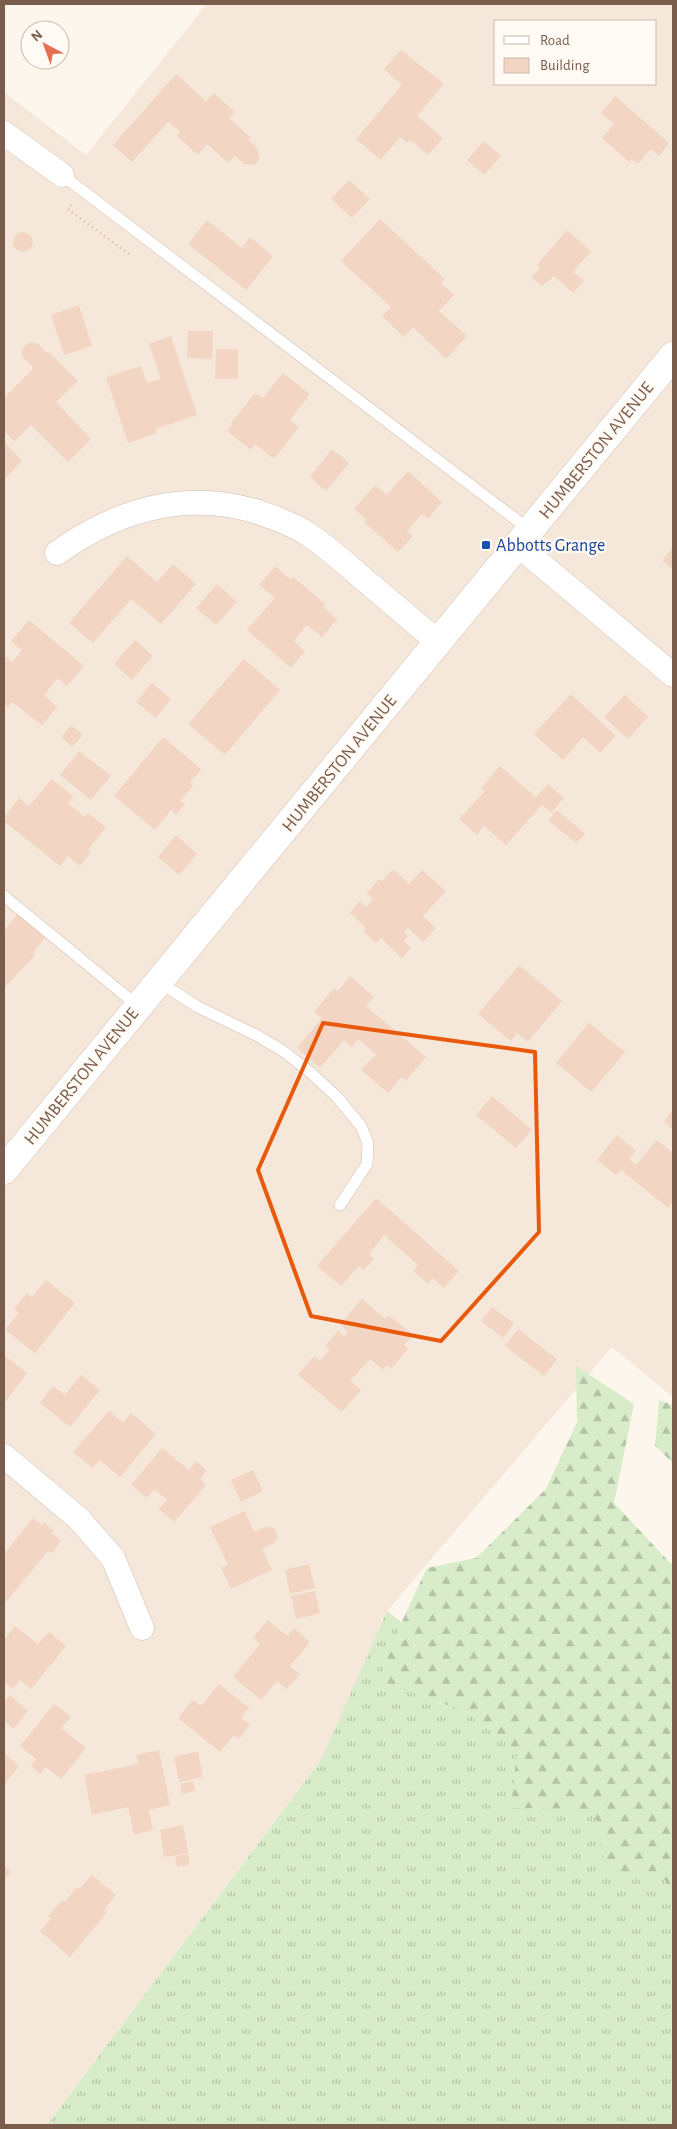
<svg xmlns="http://www.w3.org/2000/svg" width="677" height="2129" viewBox="0 0 677 2129" font-family="'Alegreya Sans',sans-serif">
<style>
.residential{fill:#f5e8da;fill-rule:evenodd}
.grass{fill:url(#grass-tufts)}
.forest{fill:url(#forest-firs)}
.building{fill:#f3d5c3}
.lines{fill:none;stroke-linecap:round;stroke-linejoin:round}
.service-casing{stroke:#d1beb0;stroke-width:12}
.minor-casing{stroke:#d1beb0;stroke-width:25}
.secondary-casing{stroke:#d6c0b0;stroke-width:29}
.path{stroke:#d9b8a5;stroke-width:3;stroke-dasharray:1 4;stroke-linecap:butt}
.service{stroke:#fff;stroke-width:11}
.minor{stroke:#fff;stroke-width:24}
.secondary{stroke:#fff;stroke-width:28}
.marked{fill:none;stroke:#e8590c;stroke-width:4;stroke-linejoin:round}
.transit-dot{fill:#1a4fb4;stroke:#fffaf3;stroke-width:2}
.labels{text-anchor:middle;stroke-width:4.5;stroke-linejoin:round;paint-order:stroke}
.street-label{font-size:18px;fill:#7a5c4d;stroke:#fffaf3}
.transit-label{font-size:18px;fill:#164399;stroke:#fffaf3;text-anchor:start}
</style>
<defs>
<pattern id="grass-tufts" width="24" height="20" patternUnits="userSpaceOnUse" patternTransform="scale(1.25)"><rect width="24" height="20" fill="#d8ecc9"/><path d="M3 7l-1-3M5 7V3M7 7l1-3M15 17l-1-3M17 17v-4M19 17l1-3" fill="none" stroke="#b4c2a5"/></pattern>
<pattern id="forest-firs" width="22" height="20" patternUnits="userSpaceOnUse" patternTransform="scale(1.25)"><rect width="22" height="20" fill="#d8ecc9"/><path d="M5 1l3.5 6h-7zM16 11l3.5 6h-7z" fill="#b4c2a5"/></pattern>
</defs>
<rect width="100%" height="100%" fill="#fdf6ec"/>
<path class="residential" d="M 207,4 L 673,4 L 673,1397 L 612,1347 L 387,1611 L 321,1760 L 47,2125 L 4,2125 L 4,92 L 86,155 ZM 496,21 L 656,21 L 656,84 L 496,84 Z"/>
<polygon class="grass" points="387,1611 673,1831 673,2125 47,2125 321,1760"/>
<g class="forest">
<polygon points="576,1366 634,1404 614,1503 673,1566 673,1894 665,1880 605,1868 594,1809 511,1808 517,1751 464,1711 378,1680 407,1610 427,1568 476,1558 546,1489 577,1422"/>
<polygon points="659,1400 673,1405 673,1463 655,1446"/>
</g>
<g class="building">
<polygon points="401,50 444,84 417,116 443,138 428,155 410,140 407,143 400,137 381,160 356,139 402,85 384,69"/>
<polygon points="176,74 206,101 214,93 235,112 229,118 251,138 249,140 258,149 259,160 255,165 244,164 235,156 228,163 207,144 198,155 177,136 180,132 168,122 132,162 113,145"/>
<polygon points="615,96 669,143 659,156 651,149 638,164 631,159 629,162 602,138 614,124 601,113"/>
<polygon points="484,141 501,156 484,175 467,160"/>
<polygon points="349,180 370,199 352,218 331,199"/>
<polygon points="380,219 445,279 441,283 454,295 439,311 467,336 446,359 413,327 404,337 382,316 391,307 341,261"/>
<polygon points="207,220 242,248 250,237 273,256 246,290 188,244"/>
<polygon points="567,230 591,251 573,272 584,281 573,293 554,276 542,286 531,277 540,268 537,265"/>
<circle cx="23" cy="242" r="10"/>
<polygon points="79,305 92,346 64,355 51,315"/>
<polygon points="188,331 213,331 212,359 187,358"/>
<polygon points="171,336 197,415 156,429 157,433 128,443 106,377 141,366 147,383 161,379 149,344"/>
<polygon points="29,342 37,343 48,354 49,352 78,381 56,402 91,439 68,462 31,425 14,441 4,431 4,398 34,368 22,356 22,349"/>
<polygon points="216,349 238,349 238,379 215,379"/>
<polygon points="283,373 310,394 290,420 299,427 274,459 255,444 251,450 227,431 232,425 231,423 255,393 263,398"/>
<polygon points="4,442 22,461 4,480"/>
<polygon points="332,449 349,463 326,491 310,477"/>
<polygon points="408,471 442,502 428,519 422,514 407,531 413,536 398,552 364,522 367,520 354,509 375,485 387,495"/>
<polygon points="673,547 673,570 662,560"/>
<polygon points="127,556 157,582 173,564 196,584 161,624 131,599 93,643 69,623"/>
<polygon points="275,566 290,579 293,577 326,605 323,607 337,619 322,637 307,625 294,641 305,651 291,668 247,630 275,598 259,585"/>
<polygon points="217,584 237,602 216,625 196,608"/>
<polygon points="29,620 84,666 67,686 58,678 44,695 57,707 42,725 12,702 8,707 4,703 4,655 12,662 22,650 11,641"/>
<polygon points="135,640 153,656 132,680 114,664"/>
<polygon points="244,659 280,690 225,755 188,724"/>
<polygon points="152,683 171,699 156,718 136,702"/>
<polygon points="571,694 616,736 600,753 583,737 563,760 534,734"/>
<polygon points="625,695 648,717 628,739 604,717"/>
<polygon points="71,725 83,735 72,747 61,737"/>
<polygon points="163,737 201,769 190,783 193,786 180,801 185,804 176,815 171,810 155,830 114,796"/>
<polygon points="79,751 111,776 91,800 60,775"/>
<polygon points="500,766 536,797 548,784 564,798 551,813 542,805 506,845 484,826 477,835 459,819 485,791 481,788"/>
<polygon points="52,779 73,796 68,803 85,817 88,813 106,827 88,850 91,853 80,866 68,856 60,866 4,821 4,818 19,798 29,806"/>
<polygon points="557,810 585,834 576,843 548,820"/>
<polygon points="176,835 197,854 179,875 158,857"/>
<polygon points="393,869 409,884 422,870 446,891 423,916 436,928 423,942 408,928 404,932 408,936 404,941 411,948 402,958 381,938 376,943 363,931 366,928 350,913 360,901 366,907 373,899 367,893 379,879 382,881"/>
<polygon points="19,912 47,935 33,953 35,955 4,988 4,931"/>
<polygon points="519,965 562,1001 528,1042 517,1033 511,1041 478,1014"/>
<polygon points="350,976 374,997 366,1006 426,1057 406,1081 401,1077 388,1093 361,1070 376,1054 358,1039 352,1047 344,1040 320,1068 297,1048 322,1018 314,1012 334,988 338,991"/>
<polygon points="589,1023 625,1052 591,1092 556,1063"/>
<polygon points="492,1096 532,1130 516,1148 476,1115"/>
<polygon points="673,1110 673,1130 664,1122"/>
<polygon points="617,1135 636,1151 629,1160 636,1165 657,1140 673,1153 673,1202 668,1208 621,1170 616,1175 597,1160"/>
<polygon points="376,1198 459,1271 444,1288 433,1278 428,1284 413,1271 418,1265 384,1235 369,1254 374,1259 364,1270 359,1266 341,1286 317,1266"/>
<polygon points="46,1280 75,1303 35,1353 5,1330 19,1313 14,1309 27,1293 32,1297"/>
<polygon points="362,1299 385,1319 389,1315 413,1335 404,1345 408,1349 391,1369 387,1365 383,1370 370,1359 350,1381 361,1390 342,1412 298,1375 314,1356 320,1361 330,1350 325,1346 338,1331 344,1337 348,1332 340,1324"/>
<polygon points="492,1307 514,1323 503,1338 481,1321"/>
<polygon points="518,1329 557,1359 544,1376 505,1346"/>
<polygon points="4,1355 27,1373 4,1404"/>
<polygon points="81,1375 100,1390 70,1427 40,1403 53,1386 65,1395"/>
<polygon points="109,1411 123,1423 131,1413 156,1434 120,1477 100,1460 92,1468 73,1452"/>
<polygon points="162,1448 189,1470 196,1461 207,1470 200,1479 206,1485 174,1522 159,1509 167,1500 154,1489 147,1498 131,1485"/>
<polygon points="253,1470 263,1491 241,1502 231,1480"/>
<polygon points="245,1511 254,1532 267,1526 274,1528 278,1537 274,1543 262,1549 272,1570 231,1589 221,1568 228,1565 210,1527"/>
<polygon points="33,1518 42,1525 44,1522 54,1531 52,1533 61,1541 52,1553 48,1551 4,1604 4,1554"/>
<polygon points="309,1564 315,1588 290,1594 285,1570"/>
<polygon points="315,1591 320,1613 296,1619 291,1596"/>
<polygon points="268,1620 287,1636 294,1628 310,1642 290,1666 300,1674 287,1689 277,1681 261,1700 233,1677 260,1644 253,1638"/>
<polygon points="15,1626 38,1644 49,1632 66,1646 31,1689 20,1680 13,1689 4,1682 4,1640"/>
<polygon points="219,1684 249,1708 241,1718 250,1725 239,1739 234,1735 220,1752 178,1718 193,1700 201,1706"/>
<polygon points="10,1695 28,1711 13,1729 4,1721 4,1702"/>
<polygon points="54,1704 71,1717 61,1728 86,1748 61,1779 46,1767 40,1774 31,1766 36,1759 20,1746"/>
<polygon points="159,1750 170,1805 149,1810 153,1830 134,1835 128,1807 92,1815 84,1775 138,1764 136,1755"/>
<polygon points="198,1752 203,1777 179,1782 174,1756"/>
<polygon points="4,1753 19,1766 4,1785"/>
<polygon points="193,1781 195,1791 182,1794 180,1784"/>
<polygon points="183,1825 188,1853 164,1857 160,1830"/>
<polygon points="188,1854 190,1864 177,1867 175,1856"/>
<polygon points="4,1865 11,1872 4,1880"/>
<polygon points="92,1875 116,1895 104,1910 107,1912 70,1957 40,1931 51,1918 48,1916 62,1900 65,1902 77,1887 79,1889"/>
</g>
<g class="lines">
<g class="service-casing">
<g id="service">
<polyline points="62,175 530,530"/>
<polyline points="4,896 138,1006"/>
<polyline points="159,982 198,1007 258,1036 283,1051 310,1072 337,1097 361,1126 368,1143 367,1164 340,1205"/>
</g>
</g>
<g class="minor-casing">
<g id="minor">
<polyline points="4,133 62,175"/>
<polyline points="518,545 673,675"/>
<path d="M 57,553 C 118,509 188,489 261,513 C 277,519 293,524 306,533 C 325,545 343,561 360,576 C 386,598 412,620 438,642"/>
<polyline points="4,1456 79,1519 113,1558 142,1628"/>
</g>
</g>
<g class="secondary-casing">
<polyline id="secondary" points="4,1170 673,356"/>
</g>
<polyline class="path" points="71,205 68,209 129,254"/>
<use href="#service" class="service"/>
<use href="#minor" class="minor"/>
<use href="#secondary" class="secondary"/>
</g>
<path class="marked" d="M 323,1023 L 535,1052 L 539,1232 L 441,1341 L 311,1316 L 258,1170 Z"/>
<rect class="transit-dot" x="481" y="540" width="10" height="10" rx="2.5"/>
<g class="labels">
<g class="street-label">
<text transform="translate(596 450) rotate(-51)" y="6">HUMBERSTON AVENUE</text>
<text transform="translate(339 763) rotate(-51)" y="6">HUMBERSTON AVENUE</text>
<text transform="translate(81 1076) rotate(-51)" y="6">HUMBERSTON AVENUE</text>
</g>
<g class="transit-label">
<text x="496" y="551">Abbotts Grange</text>
</g>
</g>
<rect width="677" height="2129" fill="none" stroke="#7a5c4d" stroke-width="10"/>
<rect x="494" y="20" width="162" height="65" fill="#fffaf3" stroke="#cabbb1"/>
<rect x="504" y="36" width="25" height="8" fill="#ffffff" stroke="#cabbb1"/>
<text x="540" y="45" font-size="15" fill="#7a5c4d">Road</text>
<rect x="504" y="58" width="25" height="15" fill="#f3d5c3" stroke="#cabbb1"/>
<text x="540" y="70" font-size="15" fill="#7a5c4d">Building</text>
<g transform="translate(45 45) rotate(319)"><circle r="24" fill="#fffaf3" stroke="#cabbb1"/>
<path d="M0-4L9 19L0 12L-9 19Z" fill="#e76f51"/>
<text y="-8" font-size="14" font-weight="bold" text-anchor="middle" fill="#7a5c4d">N</text>
</g>
</svg>
